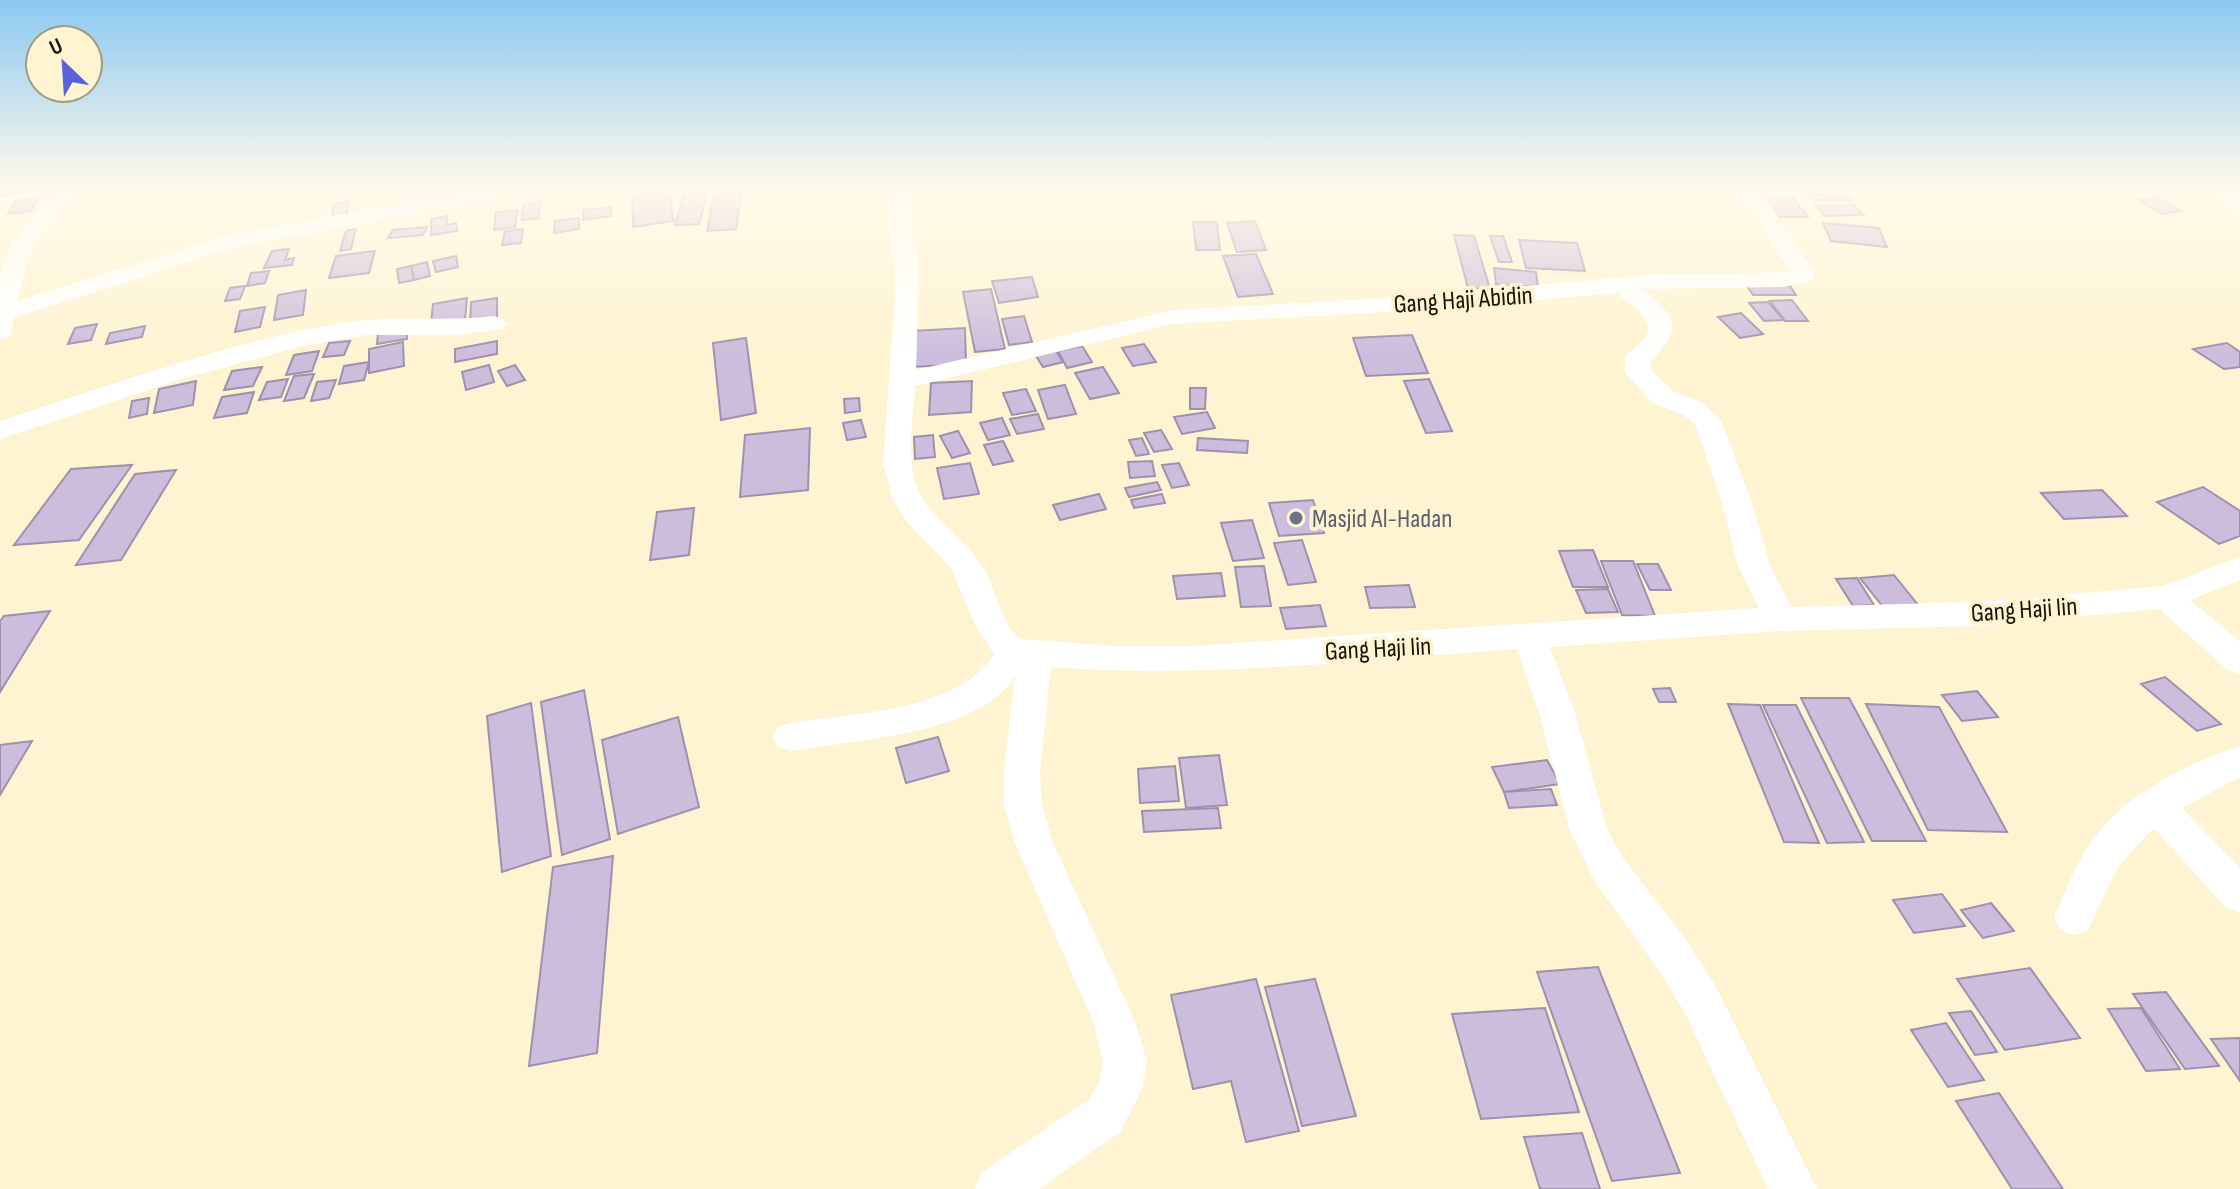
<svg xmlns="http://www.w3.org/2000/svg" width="2240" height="1189" viewBox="0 0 2240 1189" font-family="'Sofia Sans Condensed',sans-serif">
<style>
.building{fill:#ccbddc;stroke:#9e91ae;stroke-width:2}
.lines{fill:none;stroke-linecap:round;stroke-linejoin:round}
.minor{fill:#fff;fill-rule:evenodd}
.worship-dot{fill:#6b7280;stroke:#fef4d2;stroke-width:3}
.labels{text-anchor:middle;stroke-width:8;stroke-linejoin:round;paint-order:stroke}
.street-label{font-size:26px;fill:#181408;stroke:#fef4d2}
.worship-label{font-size:26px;fill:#5b616d;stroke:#fef4d2;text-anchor:start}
</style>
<rect width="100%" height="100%" fill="#fef4d2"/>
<g class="building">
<polygon points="33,188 31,192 0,196 0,189"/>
<polygon points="686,188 709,188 699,224 675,225"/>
<polygon points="715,188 742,188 736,229 707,231"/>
<polygon points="670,191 673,221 633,227 632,196"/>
<polygon points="1809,194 1849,195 1853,201 1813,200"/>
<polygon points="2157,197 2181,211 2162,214 2139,200"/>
<polygon points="38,198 31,211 8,214 16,201"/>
<polygon points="1758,198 1793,198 1808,217 1772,217"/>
<polygon points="348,201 347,216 332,219 333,204"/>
<polygon points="540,202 539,218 522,220 523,205"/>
<polygon points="1854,205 1864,215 1825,216 1816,206"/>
<polygon points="611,207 611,216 583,220 584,210"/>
<polygon points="517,210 515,227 494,230 496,212"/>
<polygon points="447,216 447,225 456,223 457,231 431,235 431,219"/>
<polygon points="579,218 579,229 554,233 555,221"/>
<polygon points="1255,221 1266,250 1237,252 1227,223"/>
<polygon points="1193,222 1217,222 1220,250 1196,250"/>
<polygon points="1823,223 1879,228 1887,247 1831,241"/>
<polygon points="427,227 423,235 388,238 393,230"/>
<polygon points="356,229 351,249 340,251 346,231"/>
<polygon points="523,229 521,243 502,245 505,231"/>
<polygon points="1454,235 1474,236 1490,289 1468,288"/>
<polygon points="1490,236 1503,236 1512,262 1499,262"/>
<polygon points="1519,240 1577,243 1585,271 1526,268"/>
<polygon points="289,249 285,260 294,258 292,265 264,268 272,251"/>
<polygon points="375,251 369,273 329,278 336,256"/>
<polygon points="1256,254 1273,294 1238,297 1223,256"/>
<polygon points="456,256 458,267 436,272 433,261"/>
<polygon points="427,262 430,276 414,280 411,266"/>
<polygon points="411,266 414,280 399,283 397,269"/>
<polygon points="1494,268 1536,272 1538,287 1496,284"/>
<polygon points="269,271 265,283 247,286 251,273"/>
<polygon points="1032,277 1038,297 999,303 992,281"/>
<polygon points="245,286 240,299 225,301 230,288"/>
<polygon points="1747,286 1790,286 1796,295 1753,295"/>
<polygon points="991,289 1005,349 975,352 963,292"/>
<polygon points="306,290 303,315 274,320 278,295"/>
<polygon points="467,298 465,319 431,324 433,304"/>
<polygon points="497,298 497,318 470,323 471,302"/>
<polygon points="1792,300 1808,321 1785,321 1770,301"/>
<polygon points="1768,302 1784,320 1764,321 1749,303"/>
<polygon points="265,307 260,327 235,332 240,311"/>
<polygon points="1741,313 1763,334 1740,338 1718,317"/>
<polygon points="1024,316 1032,342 1009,345 1002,319"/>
<polygon points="97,324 91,340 68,344 75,328"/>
<polygon points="145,326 142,337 106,344 110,333"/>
<polygon points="408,328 407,339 377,344 378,333"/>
<polygon points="965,328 966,364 912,367 913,331"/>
<polygon points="1412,335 1428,373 1366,376 1353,338"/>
<polygon points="746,338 756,413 721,420 713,343"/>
<polygon points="350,341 344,355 323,357 329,343"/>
<polygon points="497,341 497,354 455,362 455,349"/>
<polygon points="403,342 404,366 369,373 369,349"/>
<polygon points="2227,343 2240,352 2240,367 2224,369 2193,349"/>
<polygon points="1144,344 1156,362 1133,366 1122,348"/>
<polygon points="1082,346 1092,362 1067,368 1058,351"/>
<polygon points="1054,348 1063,362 1043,367 1034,353"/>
<polygon points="319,351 312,371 286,375 294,355"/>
<polygon points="369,362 364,380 339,384 344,366"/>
<polygon points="489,365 494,382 466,390 462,372"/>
<polygon points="515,365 525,380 507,386 498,371"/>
<polygon points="262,367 253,386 224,390 232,371"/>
<polygon points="1103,367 1119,393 1090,399 1075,373"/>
<polygon points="314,374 304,398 284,401 294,376"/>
<polygon points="288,379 281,397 259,400 267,382"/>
<polygon points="1429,379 1452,431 1426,433 1404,381"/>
<polygon points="336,380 329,398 311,401 317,382"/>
<polygon points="196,381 193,405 154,413 159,389"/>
<polygon points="972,381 971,412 929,415 931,383"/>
<polygon points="1065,385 1076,414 1048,419 1038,390"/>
<polygon points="1190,388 1206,388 1205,409 1190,409"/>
<polygon points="1026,389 1036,411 1012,415 1003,393"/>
<polygon points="254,392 247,413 214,418 222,397"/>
<polygon points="149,398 147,414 129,418 132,401"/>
<polygon points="859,398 860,411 845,413 844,399"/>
<polygon points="1207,412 1215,428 1182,434 1174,417"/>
<polygon points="1038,414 1044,429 1017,434 1010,419"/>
<polygon points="1002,418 1010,435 988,440 980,423"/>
<polygon points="861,420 866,437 847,440 843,423"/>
<polygon points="810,428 808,490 740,497 745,435"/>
<polygon points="1161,430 1172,449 1154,452 1144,433"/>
<polygon points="958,431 970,453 952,458 940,436"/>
<polygon points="933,435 935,457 915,459 914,437"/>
<polygon points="1142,438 1149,454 1136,456 1129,440"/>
<polygon points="1198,438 1248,441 1247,453 1197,450"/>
<polygon points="1003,441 1013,461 993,465 984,445"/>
<polygon points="1152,461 1155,476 1130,478 1128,462"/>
<polygon points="970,463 979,494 944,499 937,468"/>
<polygon points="1179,463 1189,485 1172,488 1162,465"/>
<polygon points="132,465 79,540 14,545 71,469"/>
<polygon points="176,470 121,560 76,565 135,474"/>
<polygon points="1157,482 1161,490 1129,497 1125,488"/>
<polygon points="2203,487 2240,511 2240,536 2219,544 2157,502"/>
<polygon points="2102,490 2127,516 2064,519 2041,493"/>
<polygon points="1099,494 1106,509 1060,520 1053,505"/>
<polygon points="1162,494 1165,503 1134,508 1131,500"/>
<polygon points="1313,500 1324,533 1279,536 1269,503"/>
<polygon points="694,508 689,555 650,560 657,512"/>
<polygon points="1252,520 1264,558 1233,561 1221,523"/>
<polygon points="1302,540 1316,582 1288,585 1274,543"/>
<polygon points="1593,550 1608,587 1573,587 1559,551"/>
<polygon points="1601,561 1633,561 1655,616 1622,615"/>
<polygon points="1637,564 1658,564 1671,590 1650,590"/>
<polygon points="1264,566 1271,606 1241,607 1235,567"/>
<polygon points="1221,573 1225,596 1177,599 1173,576"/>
<polygon points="1894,575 1918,605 1884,608 1860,578"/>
<polygon points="1857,578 1874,605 1853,606 1836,579"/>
<polygon points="1409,585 1415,607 1370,608 1365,587"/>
<polygon points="1608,589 1618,612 1586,613 1576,590"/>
<polygon points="1320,605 1326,626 1286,629 1280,608"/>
<polygon points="50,611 0,692 0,621 4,616"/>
<polygon points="2165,677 2221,724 2197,731 2141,684"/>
<polygon points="1670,688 1676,702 1659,702 1653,689"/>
<polygon points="584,690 610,839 562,855 541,702"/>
<polygon points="1977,691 1998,717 1962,721 1942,695"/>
<polygon points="1801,698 1849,698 1926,841 1872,841"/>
<polygon points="531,703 551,856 502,872 487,716"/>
<polygon points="1728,704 1760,705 1819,843 1784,842"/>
<polygon points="1866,704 1939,707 2007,832 1928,830"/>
<polygon points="1763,705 1796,705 1864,842 1827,843"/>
<polygon points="678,717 699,807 618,834 602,740"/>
<polygon points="938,737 949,771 906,783 896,748"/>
<polygon points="32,741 0,795 0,745"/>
<polygon points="1219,755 1227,805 1186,808 1179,758"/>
<polygon points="1547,760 1560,784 1504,792 1492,767"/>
<polygon points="1175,766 1179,801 1140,803 1138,769"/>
<polygon points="1551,789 1557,805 1509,808 1504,792"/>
<polygon points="1218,808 1221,828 1144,832 1142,811"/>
<polygon points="613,856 597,1053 529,1066 553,867"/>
<polygon points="1942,894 1965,926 1914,933 1893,900"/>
<polygon points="1991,903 2014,931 1983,938 1961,910"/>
<polygon points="1598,967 1680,1173 1612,1181 1537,972"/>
<polygon points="2030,968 2080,1038 2005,1050 1957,979"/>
<polygon points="1256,979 1299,1131 1246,1142 1231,1081 1193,1089 1171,995"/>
<polygon points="1315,979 1356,1116 1302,1126 1265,987"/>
<polygon points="2166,992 2219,1066 2185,1069 2133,994"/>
<polygon points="1545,1008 1579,1112 1481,1119 1452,1014"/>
<polygon points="2141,1008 2180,1069 2146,1071 2108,1009"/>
<polygon points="1971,1011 1997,1052 1975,1055 1949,1013"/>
<polygon points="1946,1023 1984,1080 1948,1087 1911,1030"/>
<polygon points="2240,1038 2240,1081 2211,1039"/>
<polygon points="1999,1093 2063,1189 2012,1189 1956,1101"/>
<polygon points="1582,1133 1600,1189 1540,1189 1524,1137"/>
</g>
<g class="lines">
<g class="minor">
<path d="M 59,188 L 82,188 L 39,236 L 27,262 L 17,301 L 228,235 L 491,188 L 537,188 L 526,194 L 231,248 L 14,318 L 10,337 L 0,339 L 0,272 C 13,236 33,214 59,188 Z"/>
<path d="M 891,188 L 913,188 L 910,223 L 919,268 L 916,370 L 1173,310 L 1420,296 L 1643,275 L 1790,272 L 1748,205 L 1719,193 L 1716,188 L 1746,188 L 1764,195 L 1813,269 L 1814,276 L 1810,281 L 1785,287 L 1642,289 C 1675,315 1685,329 1651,360 L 1651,371 L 1673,391 L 1703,403 L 1721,420 L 1752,503 L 1770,566 L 1791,607 L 1979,602 L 2163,586 L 2240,557 L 2240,580 L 2190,600 L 2240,642 L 2240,674 L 2228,670 L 2159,609 L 1979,626 L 1781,631 L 1550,647 L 1575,713 L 1607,829 L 1623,858 L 1686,940 L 1715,985 L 1817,1189 L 1768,1189 L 1685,1013 L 1656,966 L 1595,882 L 1570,831 L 1539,713 L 1517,649 C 1362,660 1206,679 1051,667 L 1040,771 L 1042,805 L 1053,843 L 1136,1024 L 1147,1062 L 1142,1089 L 1120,1132 L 1039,1189 L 975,1189 L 982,1172 L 1088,1100 L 1099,1082 L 1103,1062 L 1094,1024 L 1015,843 L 1004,805 L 1004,771 L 1015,676 C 979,735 854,740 791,751 L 778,747 L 773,737 L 778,727 L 791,723 C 853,713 958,712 994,654 L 976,627 L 951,568 L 907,522 L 894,502 L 883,464 L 895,295 L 895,268 L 888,223 ZM 1616,293 C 1628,302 1659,321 1644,339 C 1638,346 1630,350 1625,358 L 1625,373 L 1653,403 L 1683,415 L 1695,424 L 1722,503 L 1738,566 L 1759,608 L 1192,646 L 1117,646 L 1021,639 C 1000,623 997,592 984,569 C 970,546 949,531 931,510 C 901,478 913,426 915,386 L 1173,324 L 1420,310 Z"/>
<polygon points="2205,188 2229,188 2240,197 2240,215 2232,213"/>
<path d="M 494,316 L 503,319 L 507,324 L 503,329 L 457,335 L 366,335 L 303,346 L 181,379 L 0,439 L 0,421 C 114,384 229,342 347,322 C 396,315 445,322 494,316 Z"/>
<path d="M 2240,746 L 2240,777 L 2182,808 L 2240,868 L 2240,913 L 2226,908 L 2154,828 L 2119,865 L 2088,930 L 2074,935 L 2060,930 L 2054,917 C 2066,889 2078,858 2097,834 C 2131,791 2189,763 2240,746 Z"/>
</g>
</g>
<linearGradient id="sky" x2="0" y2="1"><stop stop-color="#8cc8f1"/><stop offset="0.53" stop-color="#fffaeb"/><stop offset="1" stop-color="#fffaeb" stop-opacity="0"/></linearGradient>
<rect width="2240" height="354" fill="url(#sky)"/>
<circle class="worship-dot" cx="1296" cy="518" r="8"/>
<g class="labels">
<g class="street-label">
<text transform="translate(1463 299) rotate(-4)" y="9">Gang Haji Abidin</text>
<text transform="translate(2024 609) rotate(-4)" y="9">Gang Haji Iin</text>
<text transform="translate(1378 648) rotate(-3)" y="9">Gang Haji Iin</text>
</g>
<g class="worship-label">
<text x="1312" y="527">Masjid Al-Hadan</text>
</g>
</g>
<g transform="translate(64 64) rotate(335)"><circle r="38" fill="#fef4d2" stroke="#a29a81" stroke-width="2"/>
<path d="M0-6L14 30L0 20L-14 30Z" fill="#5864db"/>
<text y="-12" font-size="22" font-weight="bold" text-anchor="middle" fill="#181408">U</text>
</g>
</svg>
